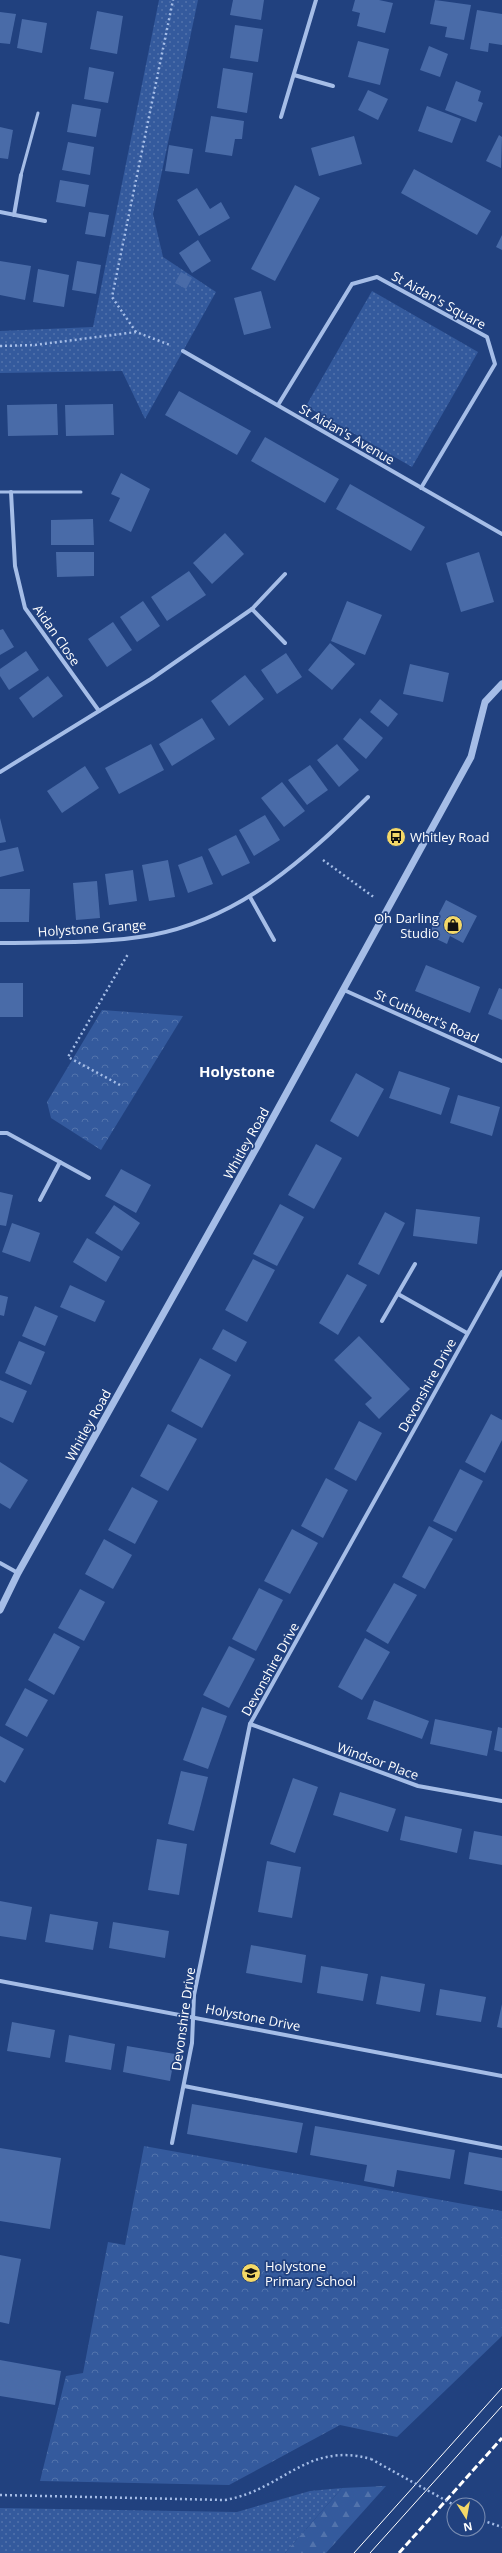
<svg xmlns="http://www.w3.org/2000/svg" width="502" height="2553" viewBox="0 0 502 2553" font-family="'Open Sans',sans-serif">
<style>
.grass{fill:url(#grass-dots)}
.forest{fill:url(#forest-firs)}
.park{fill:url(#park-crowns)}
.building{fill:#496ba8}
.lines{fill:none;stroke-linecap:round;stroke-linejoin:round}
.path{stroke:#a5bde7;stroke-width:2.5;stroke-dasharray:2 3;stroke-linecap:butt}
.service{stroke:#a5bde7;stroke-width:3}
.minor{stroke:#a5bde7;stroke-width:4}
.tertiary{stroke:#a5bde7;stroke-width:7}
.tram{stroke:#fff;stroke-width:1}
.rail{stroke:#fff;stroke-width:3;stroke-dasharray:7 3;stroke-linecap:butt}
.path-bridge{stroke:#a5bde7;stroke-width:2.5;stroke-dasharray:2 3;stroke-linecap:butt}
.labels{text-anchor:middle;stroke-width:3.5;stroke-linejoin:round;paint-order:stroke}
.street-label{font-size:13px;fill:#fff;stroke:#21417f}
.poi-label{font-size:13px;fill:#fff;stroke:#21417f;text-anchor:start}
.quarter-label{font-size:15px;font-weight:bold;fill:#fff;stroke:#21417f}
</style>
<defs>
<pattern id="grass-dots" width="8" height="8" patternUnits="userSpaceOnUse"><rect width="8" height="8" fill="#345a9d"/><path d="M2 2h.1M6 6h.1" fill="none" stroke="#5273ac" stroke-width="1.8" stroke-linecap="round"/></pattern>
<pattern id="forest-firs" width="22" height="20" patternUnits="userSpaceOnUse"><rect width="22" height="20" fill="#345a9d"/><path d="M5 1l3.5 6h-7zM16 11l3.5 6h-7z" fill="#5273ac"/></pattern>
<pattern id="park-crowns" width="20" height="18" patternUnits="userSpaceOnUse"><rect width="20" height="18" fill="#345a9d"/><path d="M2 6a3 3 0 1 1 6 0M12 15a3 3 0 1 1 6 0" fill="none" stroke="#5273ac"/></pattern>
</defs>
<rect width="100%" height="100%" fill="#21417f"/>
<g class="grass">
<polygon points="159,0 198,0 153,214 163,257 216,292 145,419 122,371 0,373 0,331 93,327"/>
<polygon points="372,291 478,352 412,467 306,406"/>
<polygon points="342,2488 285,2553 0,2553 0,2508 237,2512 310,2491"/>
</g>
<polygon class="forest" points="386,2486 326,2553 285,2553 342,2488"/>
<g class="park">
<polygon points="102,1010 183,1016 101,1150 51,1118 47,1102"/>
<polygon points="144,2146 502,2211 502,2336 397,2437 340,2425 229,2485 40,2481 66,2376 83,2373 108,2242 125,2245"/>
</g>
<g class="building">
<polygon points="233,0 264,0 261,20 230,15"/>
<polygon points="355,0 379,0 393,3 385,33 357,26 360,13 352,11"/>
<polygon points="435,0 471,5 464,40 445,37 447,27 430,24"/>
<polygon points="477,10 502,14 502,45 489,43 488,52 470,49"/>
<polygon points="97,11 123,16 117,54 90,49"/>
<polygon points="0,12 16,14 10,44 0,43"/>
<polygon points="22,19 47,23 42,53 17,48"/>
<polygon points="235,25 263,29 258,62 230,58"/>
<polygon points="358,41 389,49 380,85 348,77"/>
<polygon points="429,46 448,54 440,77 420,70"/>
<polygon points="89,67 114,72 108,103 84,99"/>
<polygon points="223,68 253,73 247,113 217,108"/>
<polygon points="456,81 481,91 478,101 483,103 476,122 445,110"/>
<polygon points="368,90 388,99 378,120 358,110"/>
<polygon points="72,104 101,109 96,137 67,132"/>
<polygon points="427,106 461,119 452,143 418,131"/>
<polygon points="211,116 244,121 242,139 235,139 232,156 205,152"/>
<polygon points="0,127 13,130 8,159 0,158"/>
<polygon points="499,135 502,137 501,168 486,161"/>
<polygon points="354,136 362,164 319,176 311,148"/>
<polygon points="68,142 94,147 90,175 62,170"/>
<polygon points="169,145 193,149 189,174 165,171"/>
<polygon points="414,169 491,211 477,235 401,193"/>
<polygon points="60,180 89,185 85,207 56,202"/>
<polygon points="295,185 320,198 275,281 251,269"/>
<polygon points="197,188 210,209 221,202 230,218 199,236 177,200"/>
<polygon points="89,212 109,215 105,237 85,234"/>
<polygon points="502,235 502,250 496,247"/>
<polygon points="198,240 211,261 192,273 179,253"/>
<polygon points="0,261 31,266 25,300 0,295"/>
<polygon points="77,261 101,265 96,294 72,290"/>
<polygon points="38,269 69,275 64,307 33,302"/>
<polygon points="181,272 192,278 186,289 175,283"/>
<polygon points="261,291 271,328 244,335 234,298"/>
<polygon points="179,391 251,431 237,455 165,415"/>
<polygon points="57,404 58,435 8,436 7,405"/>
<polygon points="113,404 114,435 66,436 65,405"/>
<polygon points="265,437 339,479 325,503 251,461"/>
<polygon points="121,473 150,489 131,532 109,521 120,498 111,494"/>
<polygon points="350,484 425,527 411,551 336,509"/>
<polygon points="93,519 94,545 51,545 51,520"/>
<polygon points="225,533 244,554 212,584 193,563"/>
<polygon points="56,552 94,552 94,576 57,577"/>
<polygon points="479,552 494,602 461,612 446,563"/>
<polygon points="189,571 206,595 167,621 151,597"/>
<polygon points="143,601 160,626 137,642 120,617"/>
<polygon points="347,601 382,615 365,655 331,641"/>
<polygon points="113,622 132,650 107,667 88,639"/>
<polygon points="3,629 14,647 0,655 0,630"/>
<polygon points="330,643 355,664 332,690 308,670"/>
<polygon points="26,651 39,670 9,690 0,676 0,669"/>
<polygon points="286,653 302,677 277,694 261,670"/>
<polygon points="410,664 449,673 443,702 403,694"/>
<polygon points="245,675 264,699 229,726 211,701"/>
<polygon points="48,676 63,696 33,718 19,698"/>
<polygon points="380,699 398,714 388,727 370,712"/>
<polygon points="202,718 215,739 172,766 159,744"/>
<polygon points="360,718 383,738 366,759 343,739"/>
<polygon points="151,744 164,770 119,794 105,768"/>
<polygon points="337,744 359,770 339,787 317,760"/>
<polygon points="310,765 328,790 307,805 288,780"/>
<polygon points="85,766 99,788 62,813 47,791"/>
<polygon points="282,782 305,811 284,827 261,798"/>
<polygon points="265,815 280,840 254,856 239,830"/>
<polygon points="0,818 6,842 0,843"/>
<polygon points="236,835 250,863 222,876 208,849"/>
<polygon points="18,847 24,871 0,877 0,851"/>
<polygon points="202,856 213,884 188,893 178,865"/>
<polygon points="168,860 175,897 149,901 142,865"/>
<polygon points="133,870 137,901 109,905 105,874"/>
<polygon points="97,881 100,918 76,920 73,883"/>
<polygon points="0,889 30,889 29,922 0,922"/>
<polygon points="446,900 477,916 463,943 450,936 447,944 428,935"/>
<polygon points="426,965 480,987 470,1013 415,991"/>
<rect x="0" y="983" width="23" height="34"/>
<polygon points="499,988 502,989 502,1020 488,1014"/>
<polygon points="399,1071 450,1088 441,1115 389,1098"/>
<polygon points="356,1073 384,1089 358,1137 330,1121"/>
<polygon points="458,1095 500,1107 492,1136 450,1123"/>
<polygon points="316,1144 342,1158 314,1209 288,1195"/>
<polygon points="121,1169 151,1185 136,1213 105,1196"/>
<polygon points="0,1192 13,1195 6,1226 0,1225"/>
<polygon points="280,1204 304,1217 277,1266 253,1254"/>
<polygon points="114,1205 140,1223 122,1251 95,1233"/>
<polygon points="416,1209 480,1217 477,1244 413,1236"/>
<polygon points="385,1212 405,1223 379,1275 358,1264"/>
<polygon points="12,1223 40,1233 30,1262 2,1252"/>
<polygon points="87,1238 120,1257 106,1282 73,1262"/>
<polygon points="253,1259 275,1270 247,1322 225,1310"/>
<polygon points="347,1274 367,1285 338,1335 319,1323"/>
<polygon points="70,1285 105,1301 95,1322 60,1307"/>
<polygon points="0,1295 8,1297 4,1316 0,1315"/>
<polygon points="35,1306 58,1316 45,1346 22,1336"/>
<polygon points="223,1329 247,1342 236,1362 212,1349"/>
<polygon points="359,1336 410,1389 379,1419 365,1404 372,1398 334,1360"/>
<polygon points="19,1341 45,1352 31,1385 5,1373"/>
<polygon points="200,1358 231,1375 202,1428 171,1411"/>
<polygon points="0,1380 27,1391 13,1423 0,1417"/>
<polygon points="491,1414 502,1420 502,1440 485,1473 465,1462"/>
<polygon points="359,1421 382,1433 356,1481 334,1469"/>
<polygon points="168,1424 197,1439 168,1491 140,1476"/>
<polygon points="0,1462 28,1480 10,1509 0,1503"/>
<polygon points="460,1469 483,1481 456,1532 433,1521"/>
<polygon points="326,1478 348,1490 323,1538 301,1526"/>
<polygon points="132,1487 158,1501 135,1544 108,1530"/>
<polygon points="429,1526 453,1539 425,1589 402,1577"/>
<polygon points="292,1529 318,1543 290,1594 264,1581"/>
<polygon points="104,1539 132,1555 113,1589 85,1574"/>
<polygon points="394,1583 417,1595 388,1644 366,1631"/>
<polygon points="259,1588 283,1600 256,1651 232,1639"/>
<polygon points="80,1589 105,1602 84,1641 58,1628"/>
<polygon points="54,1633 80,1647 54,1695 28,1680"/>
<polygon points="365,1638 390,1652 362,1700 338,1687"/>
<polygon points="229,1646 255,1659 229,1708 203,1695"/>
<polygon points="25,1688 48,1700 27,1737 5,1725"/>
<polygon points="374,1700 429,1721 422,1739 367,1719"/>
<polygon points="202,1707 227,1716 208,1769 183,1760"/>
<polygon points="435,1719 492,1731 487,1756 430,1744"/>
<polygon points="498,1727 502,1728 502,1752 494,1750"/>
<polygon points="0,1736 24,1749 5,1783 0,1780"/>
<polygon points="181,1771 208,1777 194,1831 168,1824"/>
<polygon points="293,1778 318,1787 295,1853 270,1844"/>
<polygon points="340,1792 396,1809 388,1832 333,1815"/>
<polygon points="405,1816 462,1829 457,1853 400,1840"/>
<polygon points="474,1831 502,1836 502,1865 469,1859"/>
<polygon points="157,1839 187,1844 179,1895 148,1890"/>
<polygon points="267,1861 301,1867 292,1918 258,1912"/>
<polygon points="0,1901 32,1907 26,1940 0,1936"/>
<polygon points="50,1914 98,1922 93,1950 45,1942"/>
<polygon points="113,1922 169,1931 165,1958 109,1948"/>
<polygon points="251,1945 306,1955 302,1983 246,1973"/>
<polygon points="321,1966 368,1974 363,2001 317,1993"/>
<polygon points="381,1976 425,1984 420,2012 376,2004"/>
<polygon points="440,1989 486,1997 481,2022 436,2015"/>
<polygon points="502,2004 502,2028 497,2027"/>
<polygon points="12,2022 55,2030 50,2058 7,2051"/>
<polygon points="69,2035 115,2044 111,2070 65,2062"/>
<polygon points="127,2046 175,2054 170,2081 123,2072"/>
<polygon points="192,2104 303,2123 297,2153 187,2134"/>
<polygon points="315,2126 455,2150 450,2179 397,2170 394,2187 364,2181 367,2165 310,2155"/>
<polygon points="0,2148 61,2158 50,2229 0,2221"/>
<polygon points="469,2152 502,2158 502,2191 464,2184"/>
<polygon points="0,2255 21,2259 9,2324 0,2322"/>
<polygon points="0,2360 61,2371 55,2405 0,2396"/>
</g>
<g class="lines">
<g class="path">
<polyline points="136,332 112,297 173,0"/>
<polyline points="0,346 35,345 136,332 170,345"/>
<polyline points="323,860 375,898"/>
<polyline points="120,1085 68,1057 128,954"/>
<path d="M 0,2495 L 225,2500 C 283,2490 307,2441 371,2459"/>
<polyline points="478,2519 502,2527"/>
</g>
<g class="service">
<polyline points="21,175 38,113"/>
<polyline points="0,492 81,492"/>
</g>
<g class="minor">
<polyline points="294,75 333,86"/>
<polyline points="281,117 316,0"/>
<polyline points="0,212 45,221"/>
<polyline points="14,215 21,175"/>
<polyline points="183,351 502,534"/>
<polyline points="278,405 352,284 377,277 487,337 495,364 421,488"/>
<polyline points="11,492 15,566 25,608 99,711"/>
<polyline points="252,609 285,643"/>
<polyline points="0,772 151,679 252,609 285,574"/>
<polyline points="250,897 274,940"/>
<path d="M 0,943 C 50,942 102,944 152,935 C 241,918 305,859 368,797"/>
<polyline points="344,990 502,1061"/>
<polyline points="0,1133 7,1133 89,1178"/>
<polyline points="40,1200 60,1162"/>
<polyline points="398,1294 467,1333"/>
<polyline points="382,1321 415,1264"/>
<polyline points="0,1563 18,1573"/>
<polyline points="250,1724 418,1786 502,1801"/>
<polyline points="0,1981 502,2076"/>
<polyline points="184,2086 502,2148"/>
<polyline points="172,2143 192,2043 194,1995 250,1724 502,1272"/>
</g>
<polyline class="tertiary" points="0,1610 18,1573 258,1145 471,757 485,702 502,684"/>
<g class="tram">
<polyline points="354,2553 502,2388"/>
<polyline points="370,2553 502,2406"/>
</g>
<polyline class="rail" points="399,2553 502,2438"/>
<polyline class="path-bridge" points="371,2459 454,2505"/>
</g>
<defs>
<g id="bus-disc" transform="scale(1)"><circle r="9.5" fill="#f4d867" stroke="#21417f"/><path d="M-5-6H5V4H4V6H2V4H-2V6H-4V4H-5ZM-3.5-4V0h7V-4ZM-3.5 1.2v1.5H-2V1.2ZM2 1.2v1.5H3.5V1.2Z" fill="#111"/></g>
<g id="shop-disc" transform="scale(1)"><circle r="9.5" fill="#f4d867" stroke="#21417f"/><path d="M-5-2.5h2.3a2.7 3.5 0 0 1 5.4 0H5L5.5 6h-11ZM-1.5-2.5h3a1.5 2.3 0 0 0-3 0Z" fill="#111"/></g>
<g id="school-disc" transform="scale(1)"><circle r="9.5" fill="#f4d867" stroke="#21417f"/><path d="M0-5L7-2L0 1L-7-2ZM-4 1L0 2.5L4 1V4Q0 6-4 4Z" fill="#111"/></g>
</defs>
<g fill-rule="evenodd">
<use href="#bus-disc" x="396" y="837"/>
<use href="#shop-disc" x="453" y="925"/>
<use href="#school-disc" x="251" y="2273"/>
</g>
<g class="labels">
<g class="street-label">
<text transform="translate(439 300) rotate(29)" y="5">St Aidan's Square</text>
<text transform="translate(347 434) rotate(30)" y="5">St Aidan's Avenue</text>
<text transform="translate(57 635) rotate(55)" y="5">Aidan Close</text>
<text transform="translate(92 928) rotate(-4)" y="5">Holystone Grange</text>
<text transform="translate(427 1016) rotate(24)" y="5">St Cuthbert's Road</text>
<text transform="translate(246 1143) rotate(-61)" y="5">Whitley Road</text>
<text transform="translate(427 1385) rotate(-61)" y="5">Devonshire Drive</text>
<text transform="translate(88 1425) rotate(-61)" y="5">Whitley Road</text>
<text transform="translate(270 1669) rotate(-61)" y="5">Devonshire Drive</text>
<text transform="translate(378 1761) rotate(20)" y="5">Windsor Place</text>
<text transform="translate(253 2017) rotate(11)" y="5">Holystone Drive</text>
<text transform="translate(183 2019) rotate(-82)" y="5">Devonshire Drive</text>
</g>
<g class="poi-label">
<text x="410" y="842">Whitley Road</text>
<text x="439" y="923" text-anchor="end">Oh Darling<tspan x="439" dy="15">Studio</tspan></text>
<text x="265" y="2271">Holystone<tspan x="265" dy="15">Primary School</tspan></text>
</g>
<g class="quarter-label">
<text x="237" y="1077">Holystone</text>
</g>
</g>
<g transform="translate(466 2517) rotate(169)"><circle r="19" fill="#21417f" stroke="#7a8db2"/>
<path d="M0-3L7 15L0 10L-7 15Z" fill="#f4d867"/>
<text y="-6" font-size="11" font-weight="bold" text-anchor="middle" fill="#ffffff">N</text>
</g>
</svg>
